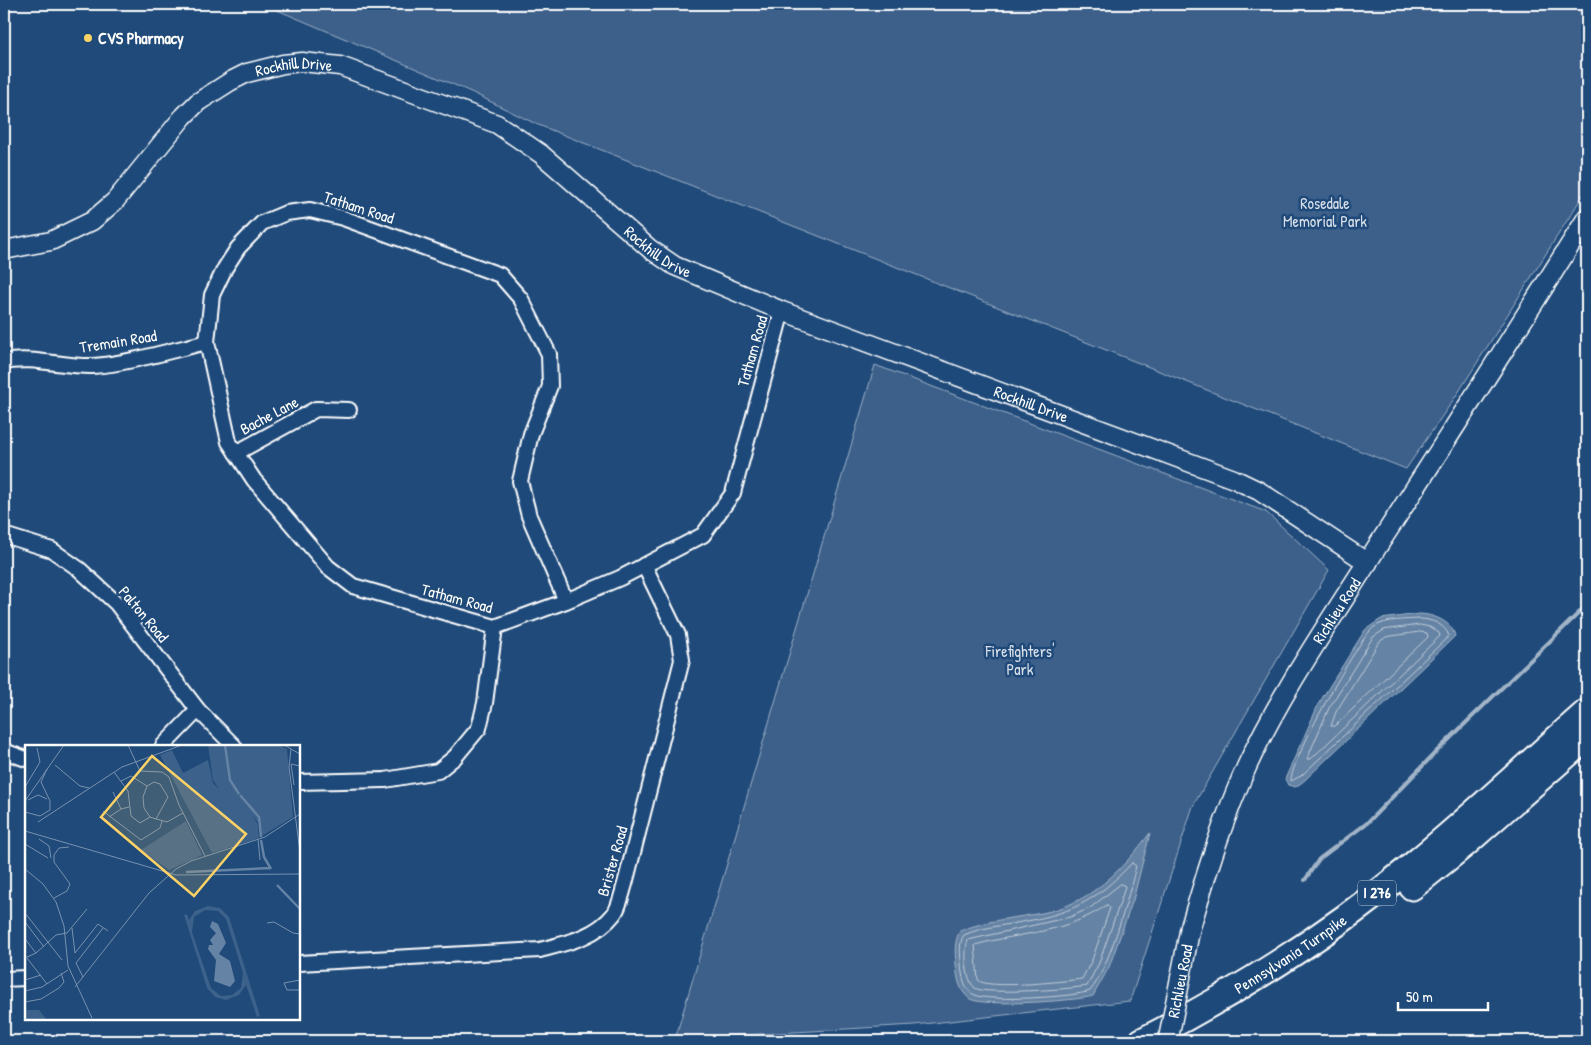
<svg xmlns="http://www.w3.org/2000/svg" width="1591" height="1045" viewBox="0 0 1591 1045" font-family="'Patrick Hand',sans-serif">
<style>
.green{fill:#3c618b;stroke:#9eb0c5}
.water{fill:#6583a4;stroke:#a3b5c8}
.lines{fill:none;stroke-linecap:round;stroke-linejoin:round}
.shore{stroke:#c1cddb;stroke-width:1}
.stream{stroke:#a3b5c8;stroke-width:4}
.minor-casing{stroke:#fff;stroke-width:18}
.tertiary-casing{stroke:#fff;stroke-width:21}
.secondary-casing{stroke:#fff;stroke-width:22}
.motorway-casing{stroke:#fff;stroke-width:29}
.minor{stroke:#1f4a7a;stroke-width:14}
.tertiary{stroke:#1f4a7a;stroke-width:18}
.secondary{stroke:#1f4a7a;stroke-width:19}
.motorway{stroke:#1f4a7a;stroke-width:25}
.secondary-bridge-casing{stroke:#fff;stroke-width:22;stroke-linecap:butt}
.secondary-bridge{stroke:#1f4a7a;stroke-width:19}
.poi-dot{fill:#ffd166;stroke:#1f4a7a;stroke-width:2}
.labels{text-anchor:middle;stroke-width:5;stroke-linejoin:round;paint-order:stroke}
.shield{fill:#1f4a7a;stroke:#bcc9d7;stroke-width:1}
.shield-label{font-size:15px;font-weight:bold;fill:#fff}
.poi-label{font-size:16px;font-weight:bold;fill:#fff;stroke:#1f4a7a;text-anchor:start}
.street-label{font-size:16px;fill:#fff;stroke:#1f4a7a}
.park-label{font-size:16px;fill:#d8dfe8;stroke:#1f4a7a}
.inset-river{fill:none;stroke:#6583a4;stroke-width:2.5}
.inset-road{fill:none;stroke:#7992af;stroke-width:1}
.view{fill:#ffd166;fill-opacity:0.15;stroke:#ffd166;stroke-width:2.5}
.inset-edge{fill:none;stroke:#fff;stroke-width:2.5}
</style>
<rect width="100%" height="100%" fill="#1f4a7a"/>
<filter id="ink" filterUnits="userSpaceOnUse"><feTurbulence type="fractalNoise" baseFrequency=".02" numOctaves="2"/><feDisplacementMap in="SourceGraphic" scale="10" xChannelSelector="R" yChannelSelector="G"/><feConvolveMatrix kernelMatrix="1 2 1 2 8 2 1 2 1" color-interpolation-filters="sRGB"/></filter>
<g filter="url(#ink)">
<g class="green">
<polygon points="263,4 1587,4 1587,189 1458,393 1406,469 536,124 471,92"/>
<polygon points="875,365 1266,512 1329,570 1193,806 1130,1001 914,1025 675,1039"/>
</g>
<g class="water">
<path d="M 1419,614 C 1432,614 1452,621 1455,636 L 1451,640 L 1305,780 L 1296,787 L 1288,785 L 1285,779 L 1319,703 L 1365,630 L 1381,619 Z"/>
<path d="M 1150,833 L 1133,900 L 1109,967 L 1093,996 C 1075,1001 984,1007 970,999 C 959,991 957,977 956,964 C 955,952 954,941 960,931 C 986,920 1015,918 1042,913 C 1090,904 1122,870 1150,833 Z"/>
</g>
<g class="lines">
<g class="shore">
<path d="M 1419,619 C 1431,619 1445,624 1449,636 L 1301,776 L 1291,781 C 1289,764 1358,639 1374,627 C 1386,619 1406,620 1419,619 Z"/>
<polygon points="1420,625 1430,627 1439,633 1440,636 1311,759 1307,759 1329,708 1373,637 1384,630"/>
<polygon points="1420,632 1427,633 1428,637 1335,726 1331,726 1336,712 1379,642 1386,637"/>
<path d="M 1132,863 L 1136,866 C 1129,895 1109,969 1090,991 C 1075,997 988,1002 975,995 C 964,991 962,975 961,965 C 961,955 958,944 964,935 C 980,928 999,926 1016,923 C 1070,914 1094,903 1132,863 Z"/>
<path d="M 1121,884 L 1125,886 L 1122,897 L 1099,963 L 1087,986 C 1073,989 983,995 975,988 C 965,980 964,950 968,940 L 1070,917 L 1090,908 Z"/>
<path d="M 1107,905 L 1110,908 L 1092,960 L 1082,979 C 1066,981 986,990 978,980 L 975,945 C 1022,932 1065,934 1107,905 Z"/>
</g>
<polyline class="stream" points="1305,880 1319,859 1367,823 1436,752 1587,605"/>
<g class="minor-casing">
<g id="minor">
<path d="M 4,362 C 32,356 64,367 93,366 C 126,364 173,350 207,342"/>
<polyline points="236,453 316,409 349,410"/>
<polyline points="4,535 52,550 79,569 116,603 198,710 234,746"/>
<polyline points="566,601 529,516 520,481 531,434 550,386 549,354 521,299 500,275 343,218 310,210 286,213 262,223 238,248 225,268 212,295 207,342 229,442 254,480 328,567 353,586 495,627 566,601 620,578 703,535 733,493 782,311"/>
<polyline points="163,746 198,710"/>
<polyline points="4,751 26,759"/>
<polyline points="299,782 385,780 438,771 455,757 479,728 485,703 495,627"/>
<path d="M 299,963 L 540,950 C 567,943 596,937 614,914 C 620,906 622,893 625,884 L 682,660 L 678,635 L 644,565"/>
<polyline points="4,979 26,978"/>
</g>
</g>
<g class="tertiary-casing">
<g id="tertiary">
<path id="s1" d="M 4,250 L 51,241 L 92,221 L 115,201 L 183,117 L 198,102 L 231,81 L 247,73 L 283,64 L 302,62 L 340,66 L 497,124 L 541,154 L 650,249 L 675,266 L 782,311 L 1234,479 L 1259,491 L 1368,563"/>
</g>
</g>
<g class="secondary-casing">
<g id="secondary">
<path id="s2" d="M 1190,929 C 1206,874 1223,819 1247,766 C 1281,692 1333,617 1377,547 C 1448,438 1518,328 1587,218"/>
</g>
</g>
<g class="motorway-casing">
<g id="motorway">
<polyline points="1412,887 1464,845 1587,737"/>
<path id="s3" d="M 1142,1041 C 1238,992 1331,933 1414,864 C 1473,816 1530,762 1587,712"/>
</g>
</g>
<use href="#minor" class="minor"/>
<use href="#tertiary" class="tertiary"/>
<use href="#secondary" class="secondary"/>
<use href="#motorway" class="motorway"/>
<g class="secondary-bridge-casing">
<g id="secondary-bridge">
<path id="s4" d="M 1168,1041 L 1190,929"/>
</g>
</g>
<use href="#secondary-bridge" class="secondary-bridge"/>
</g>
</g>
<circle class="poi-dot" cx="88" cy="38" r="5"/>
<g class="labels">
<rect class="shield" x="1358" y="880.5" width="38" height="25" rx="4"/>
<g class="shield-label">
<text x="1377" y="898">I 276</text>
</g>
<g class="poi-label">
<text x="98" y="44">CVS Pharmacy</text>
</g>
<g class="street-label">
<text dy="6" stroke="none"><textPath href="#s1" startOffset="358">Rockhill Drive</textPath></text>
<text transform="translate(359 207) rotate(18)" y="6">Tatham Road</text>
<text dy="6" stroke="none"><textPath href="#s1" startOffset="778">Rockhill Drive</textPath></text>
<text transform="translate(118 341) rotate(-9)" y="6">Tremain Road</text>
<text transform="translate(752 351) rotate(-74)" y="6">Tatham Road</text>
<text dy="6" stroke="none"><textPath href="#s1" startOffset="1182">Rockhill Drive</textPath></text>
<text transform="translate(269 415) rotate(-28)" y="6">Bache Lane</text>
<text transform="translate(457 598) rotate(15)" y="6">Tatham Road</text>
<text dy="6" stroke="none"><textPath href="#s2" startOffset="352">Richlieu Road</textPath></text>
<text transform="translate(144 614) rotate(50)" y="6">Palton Road</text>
<text transform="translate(612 861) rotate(-74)" y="6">Brister Road</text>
<text dy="6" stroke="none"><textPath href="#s3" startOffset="172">Pennsylvania Turnpike</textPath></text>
<text dy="6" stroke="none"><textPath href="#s4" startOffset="61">Richlieu Road</textPath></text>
</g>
<g class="park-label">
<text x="1325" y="209">Rosedale<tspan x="1325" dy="18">Memorial Park</tspan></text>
<text x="1020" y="657">Firefighters'<tspan x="1020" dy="18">Park</tspan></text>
</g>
</g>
<g transform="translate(25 745)">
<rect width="275" height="275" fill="#1f4a7a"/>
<path d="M 183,0 L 254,0 L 262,4 L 268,72 L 235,92 L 234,79 L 228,71 L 233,80 L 234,93 L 187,108 L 135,10 L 147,5 L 158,28 L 183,15 L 188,38 L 194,44 L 188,35 ZM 161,76 L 177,110 L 144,125 L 116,105 ZM 183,161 L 195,163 L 204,172 L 235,271 L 232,272 L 221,240 L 214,250 L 201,255 L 190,252 L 182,243 L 159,170 L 162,169 L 164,175 L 170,166 ZM 180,165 L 193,166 L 201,174 L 218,228 L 216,243 L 207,250 L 196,251 L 186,243 L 167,187 L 169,172 ZM 0,265 L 14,265 L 22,275 L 0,275 Z" fill="#3c618b" fill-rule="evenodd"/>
<path d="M 187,176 L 193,179 L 201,198 L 194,209 L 205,216 L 210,236 L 205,242 L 189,236 L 191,215 L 183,204 L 184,200 L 188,200 L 185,195 L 191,188 L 185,182 Z" fill="#6583a4"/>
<path class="inset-river" d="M 200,0 L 205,35 L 214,49M 215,50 L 234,72 L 236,92M 236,95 L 239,112 L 246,124M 161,127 L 245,123M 252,140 L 275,164"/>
<path class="inset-road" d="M 103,0 L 115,26 L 137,27 L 144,32 L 154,60 L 180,111M 259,0 L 275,9M 266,4 L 264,22 L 275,107M 30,20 L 55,41 L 64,43M 89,27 L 103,46 L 106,71 L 115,78 L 125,72M 96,36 L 106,31 L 122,41M 269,40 L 266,19 L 275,21M 0,42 L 15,17 L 12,3M 88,47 L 96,64M 3,55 L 13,50 L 22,54M 0,56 L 39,0M 78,66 L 116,95 L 135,83 L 137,76M 0,67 L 15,71 L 25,65 L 25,56 L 16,37 L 22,24M 84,72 L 96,64 L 104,62M 131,74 L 143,52 L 135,39 L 129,37 L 122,41 L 118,52 L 119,63 L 125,72 L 131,74 L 135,75 L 142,77 L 158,68M 13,77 L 97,22 L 157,0M 0,86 L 151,130 L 275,129M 14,94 L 24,101 L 26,113M 233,94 L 235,115M 0,99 L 23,113M 0,124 L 18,139 L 31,157 L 39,181 L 43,221 L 67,273M 29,153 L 42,146 L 45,139 L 29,117 L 29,110 L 34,103 L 44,102M 0,168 L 37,215M 0,177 L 19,202M 242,178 L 249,177 L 268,188 L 275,189M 47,183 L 50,208M 0,194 L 11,208M 50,208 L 73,179 L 83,186M 0,213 L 11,208 L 31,190 L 42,188 L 62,164M 2,213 L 22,239M 58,232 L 51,218 L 78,183M 0,235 L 16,230M 275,235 L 259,238 L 262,245 L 275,245M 50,242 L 124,148 L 151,124 L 166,116 L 240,92 L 275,69M 0,246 L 17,242 L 43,225M 0,257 L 16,254 L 34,243 L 39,237 L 36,228"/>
<path class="view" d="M 127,11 L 221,89 L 169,151 L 76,72 Z"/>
<rect width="275" height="275" class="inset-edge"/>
</g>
<rect width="1591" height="1045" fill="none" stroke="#1f4a7a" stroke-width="20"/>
<rect x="10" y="10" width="1571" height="1025" fill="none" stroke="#fff" stroke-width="2" filter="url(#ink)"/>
<path d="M1398 1002v8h90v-8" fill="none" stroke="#ffffff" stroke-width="2.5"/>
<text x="1406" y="1002" font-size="15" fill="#ffffff" stroke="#1f4a7a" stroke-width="4" paint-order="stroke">50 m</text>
</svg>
